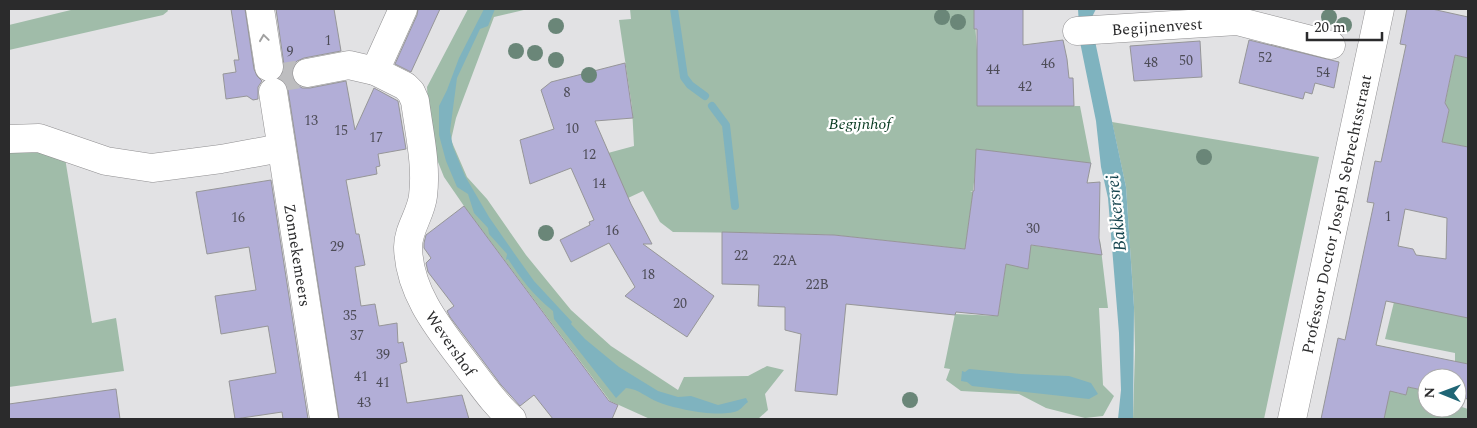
<svg xmlns="http://www.w3.org/2000/svg" width="1477" height="428" viewBox="0 0 1477 428" font-family="Spectral,serif">
<style>
.green{fill:#a0bca9}
.water{fill:#7fb3bf}
.lines{fill:none;stroke-linecap:round;stroke-linejoin:round}
.stream{stroke:#7fb3bf;stroke-width:8}
.building{fill:#b2aed7;stroke:#969698;fill-rule:evenodd}
.minor-tunnel{stroke:#bdbdbf;stroke-width:28;stroke-dasharray:28 14;stroke-linecap:butt}
.minor-casing{stroke:#908f91;stroke-width:29}
.minor{stroke:#fff;stroke-width:28}
.tree{fill:#6a8678}
.oneway{stroke:#a0a0a0}
.labels{text-anchor:middle;stroke-width:4.5;stroke-linejoin:round;paint-order:stroke}
.number-label{font-size:14px;fill:#4d4c57}
.street-label{font-size:16px;fill:#2b2b2c;stroke:#fff}
.park-label{font-size:16px;font-style:italic;fill:#073a20;stroke:#fff}
.water-label{font-size:18px;font-style:italic;fill:#15444e;stroke:#fff}
</style>
<rect width="100%" height="100%" fill="#e2e2e4"/>
<g class="green">
<polygon points="75,9 167,9 168,11 163,15 9,50 9,25"/>
<polygon points="468,9 528,9 494,17 456,118 451,140 467,177 487,199 526,255 571,310 611,346 678,390 684,377 748,376 767,366 784,370 765,394 768,410 758,419 650,419 610,401 464,206 444,177 434,152 429,120 427,87"/>
<polygon points="630,9 974,9 977,50 977,106 1080,106 1091,163 975,173 973,191 970,191 973,192 965,249 834,235 762,233 673,232 660,222 643,191 628,198 608,153 634,146 632,107 619,20 631,19"/>
<polygon points="1455,55 1468,58 1468,147 1437,141 1442,124 1447,120 1449,110 1445,104"/>
<polygon points="1112,122 1319,157 1264,419 1133,419 1135,350 1134,307 1126,187"/>
<polygon points="33,147 65,158 92,323 116,318 124,371 9,387 9,149"/>
<polygon points="1075,241 1100,241 1108,308 1099,308 1103,385 1114,396 1103,416 1085,418 1046,408 1019,394 961,391 946,380 950,369 944,368 955,314 998,316 1006,264 1030,245 1065,250"/>
<polygon points="1394,302 1460,316 1468,315 1468,364 1455,362 1455,353 1385,339"/>
<polygon points="1380,380 1398,384 1397,393 1406,395 1408,387 1427,391 1427,408 1457,408 1457,397 1460,398 1459,406 1468,409 1468,419 1380,419 1385,416"/>
</g>
<g class="water">
<path d="M 484,9 L 495,9 L 488,26 L 480,29 L 457,78 L 450,131 L 453,147 L 465,176 L 489,217 L 514,253 L 534,281 L 572,322 L 571,324 L 585,339 L 619,367 L 658,391 L 678,397 L 691,396 L 718,405 L 746,398 L 748,402 C 745,404 742,408 739,410 C 723,419 675,409 658,402 C 647,398 639,389 626,388 L 616,398 L 554,319 L 553,311 C 534,296 521,279 508,259 L 506,260 L 507,254 L 489,234 L 488,228 L 474,213 L 468,194 L 457,187 L 446,161 L 439,135 L 439,106 L 447,90 L 459,58 Z"/>
<polygon points="1078,9 1096,9 1092,17 1095,41 1126,187 1134,307 1133,419 1118,419 1121,390 1119,333 1108,198 1101,167 1096,121 1080,42"/>
<polygon points="969,369 1021,374 1069,376 1091,383 1098,394 1089,399 972,386 967,382 961,381 962,371 965,372"/>
</g>
<g class="lines">
<g class="stream">
<polyline points="674,9 684,77 690,85 705,96"/>
<polyline points="712,106 726,125 735,206"/>
</g>
</g>
<g class="building">
<polygon points="231,9 245,9 254,69 257,76 262,81 258,87 258,99 253,100 247,96 226,99 223,74 236,72 234,60 239,60"/>
<polygon points="276,9 334,9 341,51 304,58 297,61 292,67 292,75 295,83 302,88 310,88 346,81 355,130 374,88 398,101 406,149 378,154 380,166 376,167 377,174 346,180 356,234 359,234 365,265 355,267 361,306 375,304 379,326 397,323 398,343 403,342 407,362 400,364 407,403 462,395 469,419 339,419 288,90 285,83 280,78 284,72 284,65"/>
<polygon points="418,9 440,9 411,72 395,64 417,15"/>
<polygon points="974,9 1023,9 1023,45 1063,40 1067,59 1069,78 1073,78 1074,106 977,106 977,29 974,29"/>
<path d="M 1407,9 L 1432,9 L 1468,17 L 1468,58 L 1455,55 L 1445,103 L 1449,110 L 1442,142 L 1468,147 L 1468,318 L 1386,301 L 1376,345 L 1468,364 L 1468,399 L 1457,397 L 1457,378 L 1427,378 L 1427,391 L 1408,387 L 1406,395 L 1390,391 L 1384,419 L 1321,419 L 1338,338 L 1345,340 L 1374,203 L 1367,202 L 1375,161 L 1381,162 L 1406,45 L 1400,44 ZM 1405,209 L 1447,218 L 1446,259 L 1416,255 L 1413,249 L 1398,246 Z"/>
<polygon points="1249,40 1339,62 1334,88 1315,83 1312,94 1305,92 1303,99 1239,83"/>
<polygon points="1200,41 1202,77 1134,81 1130,46"/>
<polygon points="625,63 633,118 595,121 631,204 652,244 643,244 714,296 687,337 625,296 635,287 609,243 571,262 560,240 590,225 589,222 594,220 571,168 530,184 520,140 554,129 541,90 551,82"/>
<polygon points="976,149 1091,163 1087,183 1100,182 1099,238 1102,255 1031,245 1028,269 1006,264 998,316 956,312 955,315 846,304 837,395 795,391 801,334 785,330 785,307 758,306 759,285 722,284 722,232 834,235 965,249 973,191 974,191"/>
<polygon points="271,180 308,419 283,419 282,412 235,419 229,381 276,373 268,326 221,334 215,296 256,290 249,247 207,254 196,192"/>
<polygon points="464,206 609,401 618,405 612,419 553,419 534,395 520,406 501,385 450,317 447,311 454,306 428,272 426,263 431,258 424,248 424,243 426,235"/>
<polygon points="116,389 120,419 9,419 9,404"/>
</g>
<g class="lines">
<polyline class="minor-tunnel" points="270,79 307,73"/>
<g class="minor-casing">
<g id="minor">
<polyline points="260,9 269,67"/>
<polyline points="1077,31 1237,21 1331,45"/>
<polyline points="375,71 403,9"/>
<path d="M 307,73 L 349,65 L 375,71 L 405,86 L 411,92 L 415,101 C 419,132 427,165 423,196 C 421,214 408,229 408,247 C 409,294 441,331 468,367 C 482,385 495,405 512,419"/>
<polyline points="273,92 324,419"/>
<polyline points="9,139 39,138 106,161 152,168 221,159 281,148"/>
<polyline points="1292,419 1380,9"/>
</g>
</g>
<use href="#minor" class="minor"/>
</g>
<g class="tree">
<circle cx="942" cy="17" r="8"/>
<circle cx="1329" cy="17" r="8"/>
<circle cx="958" cy="22" r="8"/>
<circle cx="1344" cy="25" r="8"/>
<circle cx="556" cy="26" r="8"/>
<circle cx="516" cy="51" r="8"/>
<circle cx="535" cy="53" r="8"/>
<circle cx="556" cy="60" r="8"/>
<circle cx="589" cy="75" r="8"/>
<circle cx="1204" cy="157" r="8"/>
<circle cx="546" cy="233" r="8"/>
<circle cx="910" cy="400" r="8"/>
</g>
<defs><path id="oneway-chevron" d="M-2-3.5L2.5 0L-2 3.5" fill="none" stroke-width="1.6" stroke-linecap="round" stroke-linejoin="round" transform="scale(1.25)"/></defs>
<use class="oneway" href="#oneway-chevron" transform="translate(264 38) rotate(-98)"/>
<g class="labels">
<g class="number-label">
<text x="328" y="45">1</text>
<text x="290" y="56">9</text>
<text x="1265" y="62">52</text>
<text x="1186" y="65">50</text>
<text x="1151" y="67">48</text>
<text x="1048" y="68">46</text>
<text x="993" y="74">44</text>
<text x="1323" y="77">54</text>
<text x="1025" y="91">42</text>
<text x="567" y="97">8</text>
<text x="311" y="125">13</text>
<text x="572" y="133">10</text>
<text x="341" y="135">15</text>
<text x="376" y="142">17</text>
<text x="589" y="159">12</text>
<text x="599" y="188">14</text>
<text x="1388" y="221">1</text>
<text x="238" y="222">16</text>
<text x="1033" y="233">30</text>
<text x="612" y="235">16</text>
<text x="337" y="251">29</text>
<text x="741" y="260">22</text>
<text x="785" y="265">22A</text>
<text x="648" y="279">18</text>
<text x="817" y="289">22B</text>
<text x="680" y="308">20</text>
<text x="350" y="320">35</text>
<text x="357" y="340">37</text>
<text x="383" y="359">39</text>
<text x="361" y="381">41</text>
<text x="383" y="387">41</text>
<text x="364" y="407">43</text>
</g>
<g class="street-label">
<text transform="translate(1157 26) rotate(-4)" y="6">Begijnenvest</text>
<text transform="translate(1336 214) rotate(-78)" y="6">Professor Doctor Joseph Sebrechtsstraat</text>
<text transform="translate(298 255) rotate(81)" y="6">Zonnekemeers</text>
<text transform="translate(451 343) rotate(55)" y="6">Wevershof</text>
</g>
<g class="park-label">
<text x="860" y="129">Begijnhof</text>
</g>
<g class="water-label">
<text transform="translate(1116 213) rotate(-96)" y="6">Bakkersrei</text>
</g>
</g>
<rect width="1477" height="428" fill="none" stroke="#2b2b2c" stroke-width="20"/>
<g transform="translate(1442 393) rotate(271)"><circle r="24" fill="#ffffff" stroke="#aaaaab"/>
<path d="M0-4L9 19L0 12L-9 19Z" fill="#1f6575"/>
<text y="-8" font-size="14" font-weight="bold" text-anchor="middle" fill="#2b2b2c">N</text>
</g>
<path d="M1307 32v8h75v-8" fill="none" stroke="#2b2b2c" stroke-width="2.5"/>
<text x="1314" y="32" font-size="15" fill="#2b2b2c" stroke="#ffffff" stroke-width="4" paint-order="stroke">20 m</text>
</svg>
